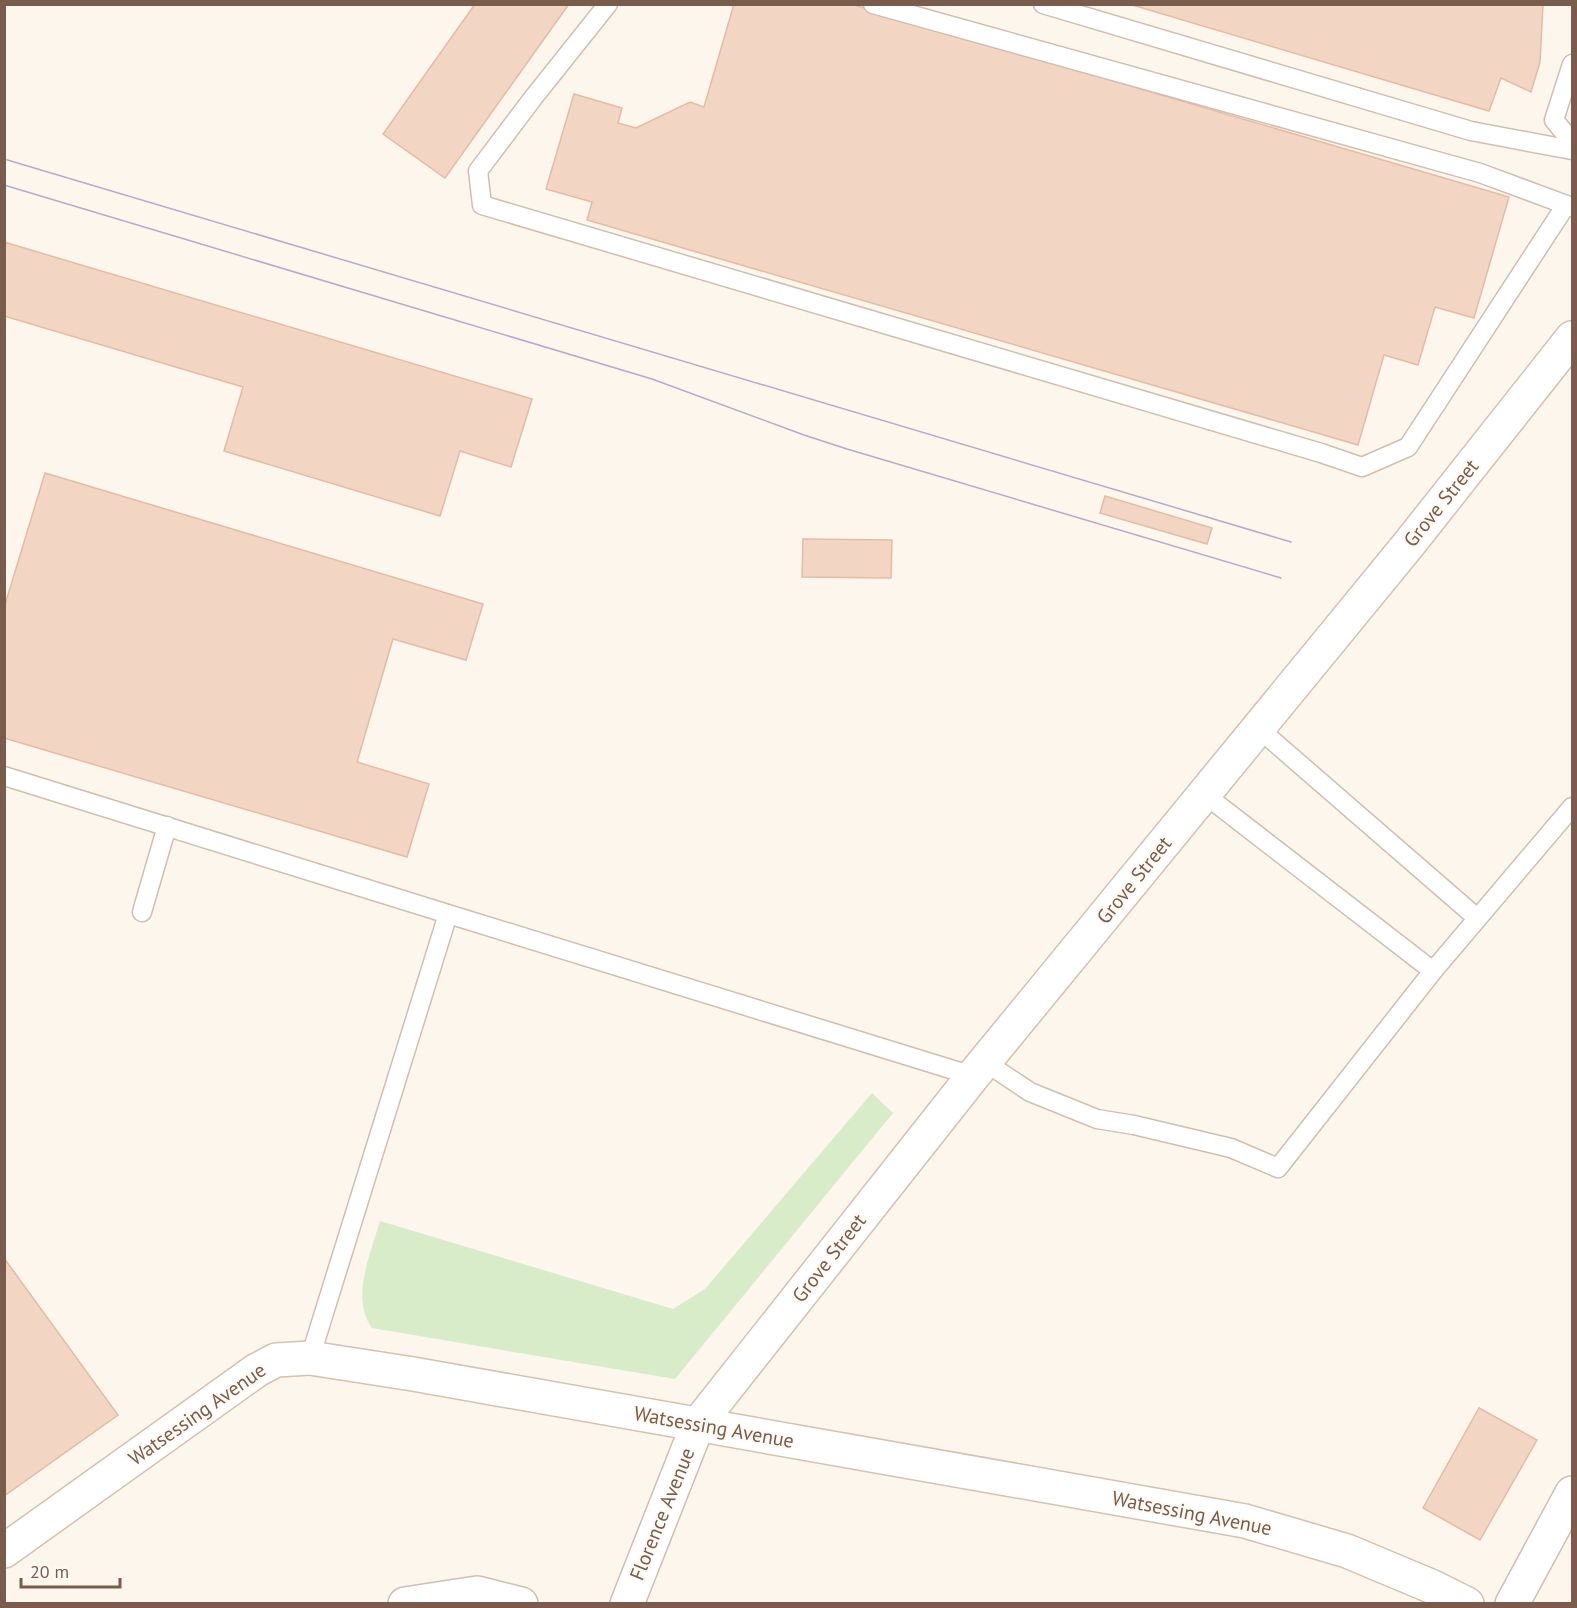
<svg xmlns="http://www.w3.org/2000/svg" width="1577" height="1608" viewBox="0 0 1577 1608" font-family="'PT Sans',sans-serif">
<style>
.green{fill:#d8ecc9}
.building{fill:#f3d5c3;stroke:#e6bba3;stroke-width:1.5}
.lines{fill:none;stroke-linecap:round;stroke-linejoin:round}
.lane-casing{stroke:#d1beb0;stroke-width:21}
.street-casing{stroke:#d1beb0;stroke-width:36}
.secondary-casing{stroke:#d6c0b0;stroke-width:36}
.lane{stroke:#fff;stroke-width:18}
.street{stroke:#fff;stroke-width:33}
.secondary{stroke:#fff;stroke-width:33}
.tram{stroke:#b9a8c9;stroke-width:1.5}
.labels{text-anchor:middle;stroke-width:4.5;stroke-linejoin:round;paint-order:stroke}
.street-label{font-size:20px;fill:#7a5c4d;stroke:#fffaf3}
</style>
<rect width="100%" height="100%" fill="#fdf6ec"/>
<path class="green" d="M 872,1093 L 893,1113 L 675,1379 L 372,1328 C 350,1298 371,1253 380,1221 L 673,1309 L 705,1289 Z"/>
<g class="building">
<polygon points="475,4 569,4 445,178 383,134"/>
<polygon points="734,4 851,4 1509,197 1474,318 1435,307 1418,365 1384,355 1358,445 587,220 592,202 546,189 574,94 622,108 618,123 636,128 690,102 704,107"/>
<polygon points="1129,4 1543,4 1540,62 1531,92 1501,78 1489,111"/>
<polygon points="4,242 532,399 511,467 460,451 440,516 224,451 243,387 4,316"/>
<polygon points="45,473 483,604 466,660 393,639 385,666 357,762 429,784 407,857 4,738 4,608"/>
<polygon points="1105,496 1212,528 1207,544 1100,513"/>
<polygon points="803,539 892,540 891,578 802,577"/>
<polygon points="4,1258 118,1415 4,1496"/>
<polygon points="1479,1408 1537,1440 1480,1540 1423,1508"/>
</g>
<g class="lines">
<g class="lane-casing">
<g id="lane">
<polyline points="608,4 533,98 478,171 482,205 1321,453 1362,467 1408,447 1566,205"/>
<polyline points="873,4 1480,173 1572,207"/>
<polyline points="1043,4 1471,131 1572,150"/>
<polyline points="1572,64 1554,120 1572,142"/>
<polyline points="1258,728 1477,918"/>
<polyline points="4,776 448,914"/>
<polyline points="1204,794 1433,971"/>
<polyline points="142,912 167,826"/>
<polyline points="985,1062 1030,1092 1097,1119 1134,1125 1231,1148 1278,1168 1433,971 1572,807"/>
<polyline points="310,1358 448,914 973,1076"/>
</g>
</g>
<g class="street-casing">
<g id="street">
<polyline points="405,1604 477,1593 521,1604"/>
<polyline points="627,1604 698,1424"/>
<polyline points="1512,1604 1572,1493"/>
</g>
</g>
<g class="secondary-casing">
<g id="secondary">
<polyline points="698,1424 973,1076 1409,544 1572,338"/>
<polyline points="4,1551 257,1370 276,1360 310,1358 413,1374 1245,1521 1347,1551 1433,1587 1467,1604"/>
</g>
</g>
<use href="#lane" class="lane"/>
<use href="#street" class="street"/>
<use href="#secondary" class="secondary"/>
<g class="tram">
<polyline points="4,159 1291,542"/>
<polyline points="4,185 652,379 804,435 847,449 1281,578"/>
</g>
</g>
<g class="labels">
<g class="street-label">
<text transform="translate(1441 503) rotate(-51)" y="7">Grove Street</text>
<text transform="translate(1134 880) rotate(-51)" y="7">Grove Street</text>
<text transform="translate(829 1258) rotate(-52)" y="7">Grove Street</text>
<text transform="translate(197 1414) rotate(-35)" y="7">Watsessing Avenue</text>
<text transform="translate(714 1427) rotate(10)" y="7">Watsessing Avenue</text>
<text transform="translate(1192 1513) rotate(11)" y="7">Watsessing Avenue</text>
<text transform="translate(662 1514) rotate(-68)" y="7">Florence Avenue</text>
</g>
</g>
<rect width="1577" height="1608" fill="none" stroke="#7a5c4d" stroke-width="12"/>
<path d="M21 1578v9h99v-9" fill="none" stroke="#7a5c4d" stroke-width="3"/>
<text x="30" y="1578" font-size="18" fill="#7a5c4d" stroke="#fffaf3" stroke-width="4.5" paint-order="stroke">20 m</text>
</svg>
